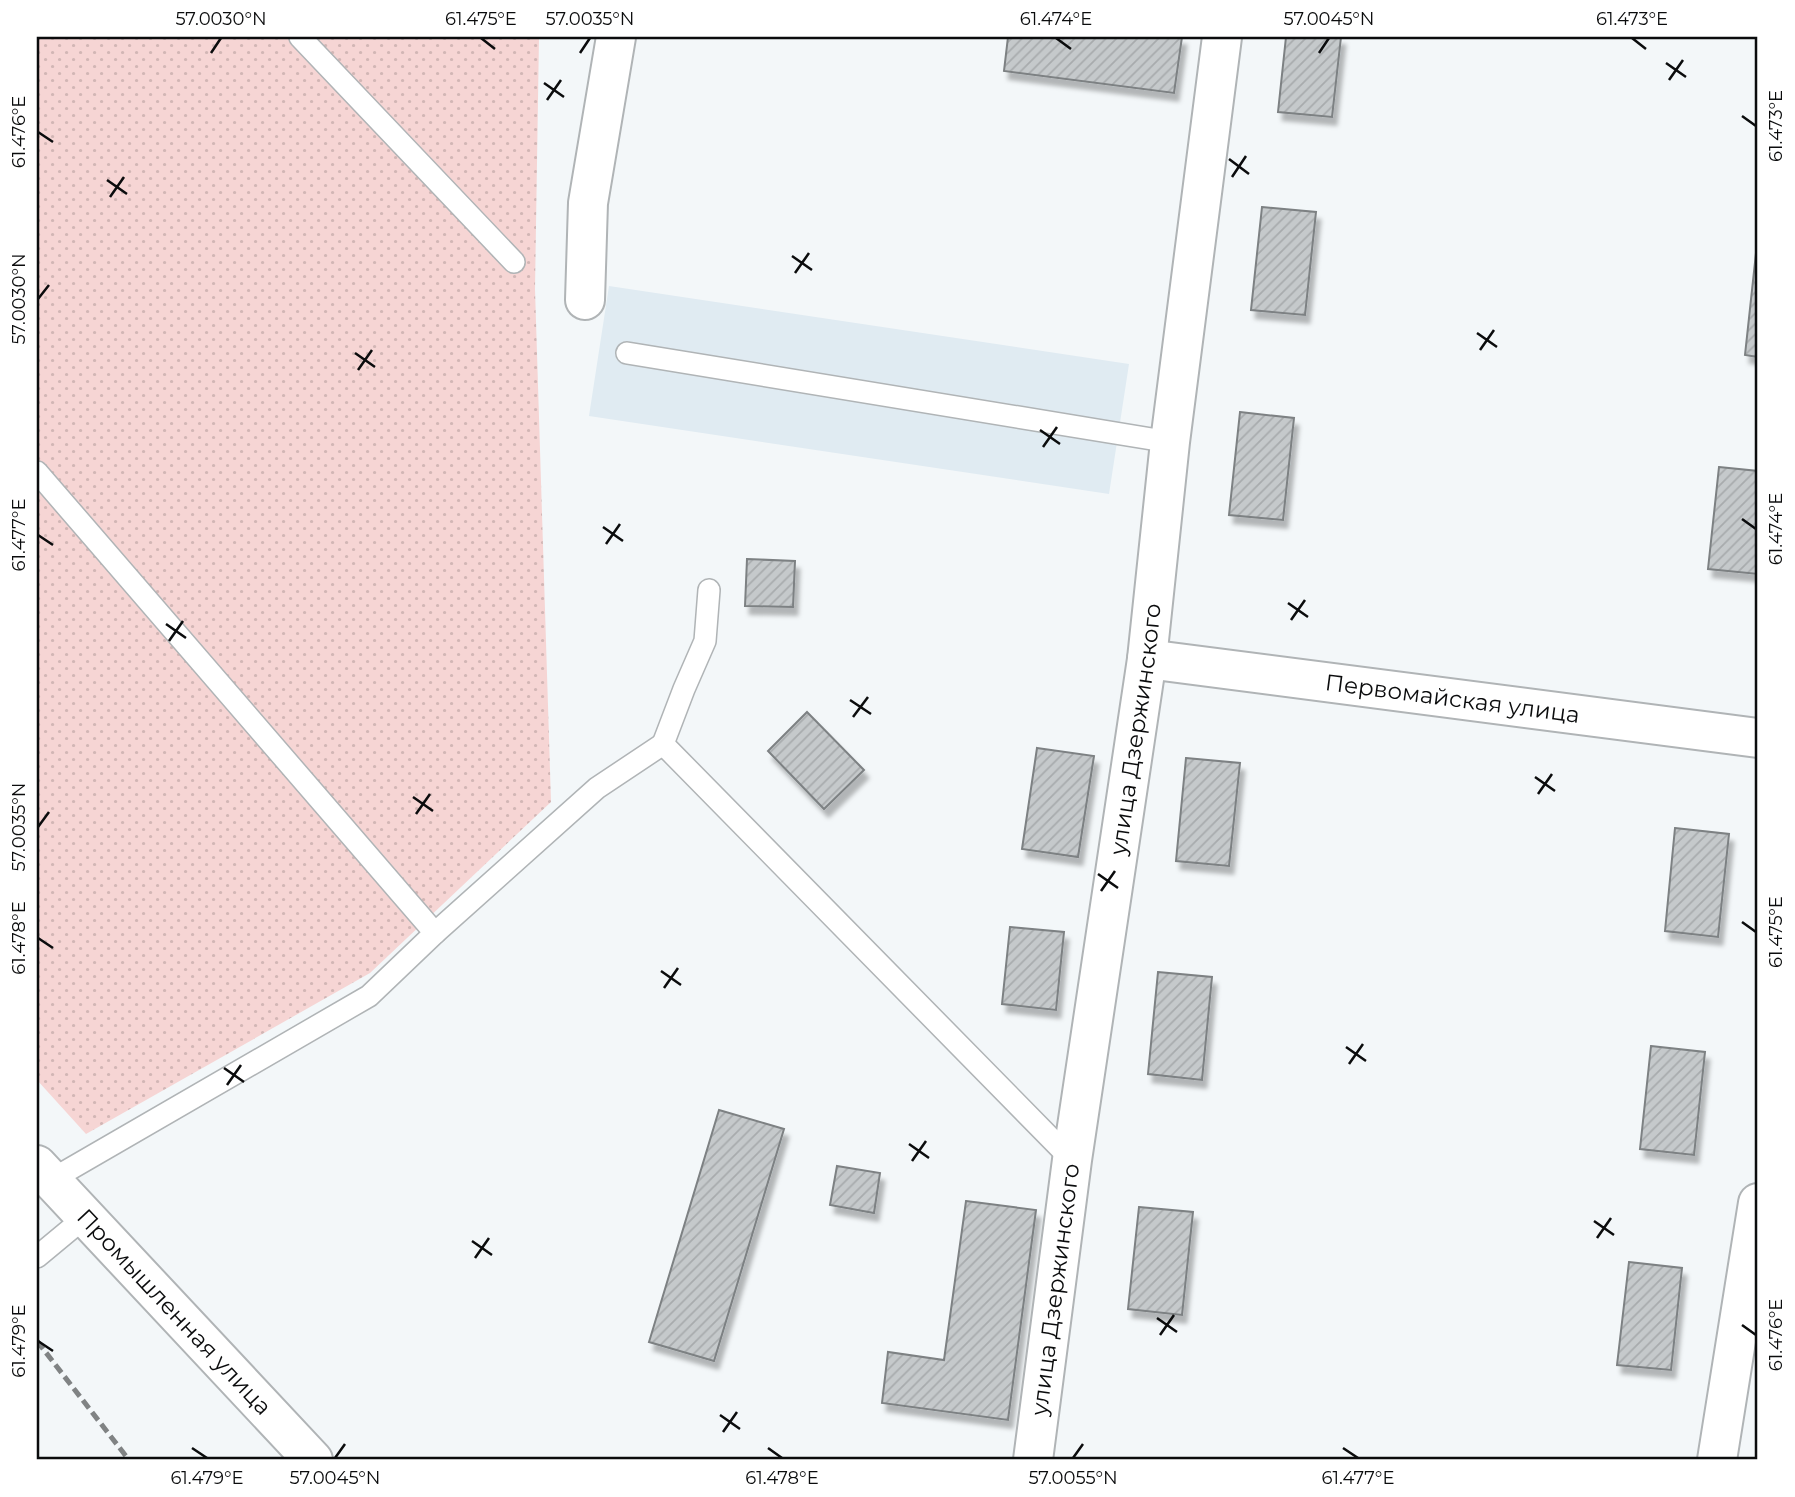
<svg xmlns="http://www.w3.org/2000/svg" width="1795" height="1497" viewBox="0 0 1795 1497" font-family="Montserrat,sans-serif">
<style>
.built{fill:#e0ebf2}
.grass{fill:url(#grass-dots)}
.building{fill:url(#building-hatch);stroke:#7d8183;stroke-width:2;filter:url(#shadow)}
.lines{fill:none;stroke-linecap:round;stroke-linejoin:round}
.lane-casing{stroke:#b0b4b6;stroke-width:24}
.street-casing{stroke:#b0b4b6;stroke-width:42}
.secondary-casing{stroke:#b0b4b6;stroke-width:42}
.lane{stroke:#fff;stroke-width:21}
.street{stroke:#fff;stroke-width:38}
.secondary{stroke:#fff;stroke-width:38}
.rail{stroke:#808384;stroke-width:5;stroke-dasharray:10 5;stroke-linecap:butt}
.ticks{fill:none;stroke:#0b0c0d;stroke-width:2.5}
.labels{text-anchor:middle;stroke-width:5;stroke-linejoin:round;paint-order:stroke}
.street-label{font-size:23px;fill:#0b0c0d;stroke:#fff}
.neatline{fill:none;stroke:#0b0c0d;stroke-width:2.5}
.ticks-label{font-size:18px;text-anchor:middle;fill:#0b0c0d}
</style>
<defs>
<pattern id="grass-dots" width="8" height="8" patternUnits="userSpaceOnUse" patternTransform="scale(1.75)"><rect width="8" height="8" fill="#f6d5d4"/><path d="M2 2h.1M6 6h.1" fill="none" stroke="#d2b6b5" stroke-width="1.8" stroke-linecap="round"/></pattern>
<pattern id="building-hatch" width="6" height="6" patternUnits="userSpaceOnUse" patternTransform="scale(1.75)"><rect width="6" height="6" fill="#c5c9cb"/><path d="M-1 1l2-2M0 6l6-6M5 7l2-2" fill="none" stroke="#a8abad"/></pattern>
<filter id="shadow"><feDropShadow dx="4.5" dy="8" stdDeviation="2" flood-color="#0004"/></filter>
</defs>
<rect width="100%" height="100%" fill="#f3f7f9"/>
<polygon class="built" points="609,286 1129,364 1109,494 589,416"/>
<polygon class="grass" points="37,37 539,37 535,289 551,802 370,973 86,1134 37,1080"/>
<g class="building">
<polygon points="1008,37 1182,37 1174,93 1004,71"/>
<polygon points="1286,37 1341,37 1332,117 1278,112"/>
<polygon points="1262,207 1316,212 1305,315 1251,310"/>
<polygon points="1756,253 1758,253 1758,357 1745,355"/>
<polygon points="1240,412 1294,418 1283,520 1229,515"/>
<polygon points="1719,467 1758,471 1758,574 1708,569"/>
<polygon points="747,559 795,561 793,607 745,606"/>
<polygon points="807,712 864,770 824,809 768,751"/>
<polygon points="1037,748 1094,756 1078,857 1022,849"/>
<polygon points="1186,758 1240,763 1229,866 1176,861"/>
<polygon points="1675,828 1729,834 1718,937 1665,931"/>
<polygon points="1010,927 1064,932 1056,1010 1002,1004"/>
<polygon points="1158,972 1212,977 1202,1080 1148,1074"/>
<polygon points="1651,1046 1705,1052 1694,1155 1640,1149"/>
<polygon points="719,1110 784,1129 714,1361 649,1342"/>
<polygon points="837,1166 880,1173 874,1213 830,1205"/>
<polygon points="966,1201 1036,1210 1008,1420 882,1403 888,1352 944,1360"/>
<polygon points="1139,1207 1193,1212 1182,1315 1128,1309"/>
<polygon points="1629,1262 1682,1268 1671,1370 1617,1365"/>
</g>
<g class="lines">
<g class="lane-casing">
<g id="lane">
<polyline points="300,37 514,262"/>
<polyline points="627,353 1170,442"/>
<polyline points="37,472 435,933"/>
<polyline points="663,744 684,689 705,641 709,590"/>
<polyline points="51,1180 369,996 435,933 597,788 663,744 1072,1160"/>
<polyline points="37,1257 84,1218"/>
</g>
</g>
<g class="street-casing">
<g id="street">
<polyline points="585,300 588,203 616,37"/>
<path id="s1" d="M 1147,659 L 1758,738"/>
<path id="s2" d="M 1033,1460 L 1072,1160 L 1147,659 L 1170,442 L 1222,37"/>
<polyline points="1717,1460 1758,1203"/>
</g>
</g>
<g class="secondary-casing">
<g id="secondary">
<path id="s3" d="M 37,1165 L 313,1460"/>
</g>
</g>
<use href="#lane" class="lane"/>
<use href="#street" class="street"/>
<use href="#secondary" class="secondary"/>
<polyline class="rail" points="37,1341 129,1460"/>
</g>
<path class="ticks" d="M 481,38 L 495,49M 1056,38 L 1071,49M 1632,38 L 1646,49M 211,53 L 221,38M 580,53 L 590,38M 1319,53 L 1329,38M 1666,63 L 1686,77M 1669,80 L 1683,60M 544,83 L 564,97M 547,100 L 561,80M 1742,116 L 1756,126M 38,132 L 53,142M 1229,159 L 1249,174M 1232,177 L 1246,156M 107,180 L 127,194M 110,197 L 124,177M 792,256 L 812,270M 795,273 L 809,253M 38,299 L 49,285M 1477,333 L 1497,347M 1480,350 L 1494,330M 355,353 L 375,367M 358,370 L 372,350M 1040,430 L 1060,444M 1043,447 L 1057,427M 1742,519 L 1756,529M 603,527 L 623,541M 38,535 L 53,545M 606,544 L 620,524M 1288,603 L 1308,617M 1291,620 L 1305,600M 166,624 L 186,638M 169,641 L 183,621M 850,700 L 871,714M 853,717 L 868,697M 1535,777 L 1555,791M 1538,794 L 1552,774M 413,797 L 433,811M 416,814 L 430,794M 38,827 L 49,812M 1098,874 L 1118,888M 1101,891 L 1115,871M 1742,922 L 1756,932M 38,938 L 53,948M 661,971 L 681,985M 664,988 L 678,968M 1346,1047 L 1366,1061M 1349,1064 L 1363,1044M 224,1068 L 244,1082M 227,1085 L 241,1065M 909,1144 L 929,1158M 912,1161 L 926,1141M 1594,1221 L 1614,1235M 1597,1238 L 1611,1218M 472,1241 L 492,1255M 475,1258 L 489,1238M 1157,1318 L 1177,1332M 1742,1325 L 1756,1335M 1160,1335 L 1174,1315M 38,1341 L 53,1351M 720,1415 L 740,1429M 723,1432 L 737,1412M 192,1448 L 207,1458M 768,1448 L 782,1458M 1343,1448 L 1358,1458M 335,1458 L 345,1444M 1073,1458 L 1083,1444"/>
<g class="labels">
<g class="street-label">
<text dy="8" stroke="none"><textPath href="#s1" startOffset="308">Первомайская улица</textPath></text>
<text dy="8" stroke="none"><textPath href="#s2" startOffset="738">улица Дзержинского</textPath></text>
<text dy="8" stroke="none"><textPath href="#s2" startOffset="172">улица Дзержинского</textPath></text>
<text dy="8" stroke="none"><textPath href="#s3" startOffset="201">Промышленная улица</textPath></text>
</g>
</g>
<rect width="1795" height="1497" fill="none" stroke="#ffffff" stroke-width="77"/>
<rect x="38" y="38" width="1718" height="1420" class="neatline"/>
<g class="ticks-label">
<text x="221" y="25">57.0030°N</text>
<text x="481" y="25">61.475°E</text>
<text x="590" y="25">57.0035°N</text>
<text x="1056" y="25">61.474°E</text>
<text x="1329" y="25">57.0045°N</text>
<text x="1632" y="25">61.473°E</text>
<text transform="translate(1776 126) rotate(-90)" y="6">61.473°E</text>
<text transform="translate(19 132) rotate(-90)" y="6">61.476°E</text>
<text transform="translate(19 299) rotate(-90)" y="6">57.0030°N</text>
<text transform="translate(1776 529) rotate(-90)" y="6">61.474°E</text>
<text transform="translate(19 535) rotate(-90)" y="6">61.477°E</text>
<text transform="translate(19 827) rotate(-90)" y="6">57.0035°N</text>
<text transform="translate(1776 932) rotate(-90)" y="6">61.475°E</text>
<text transform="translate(19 938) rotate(-90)" y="6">61.478°E</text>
<text transform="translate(1776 1335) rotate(-90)" y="6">61.476°E</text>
<text transform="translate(19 1341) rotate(-90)" y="6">61.479°E</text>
<text x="207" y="1484">61.479°E</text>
<text x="335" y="1484">57.0045°N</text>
<text x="782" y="1484">61.478°E</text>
<text x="1073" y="1484">57.0055°N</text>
<text x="1358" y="1484">61.477°E</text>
</g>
</svg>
